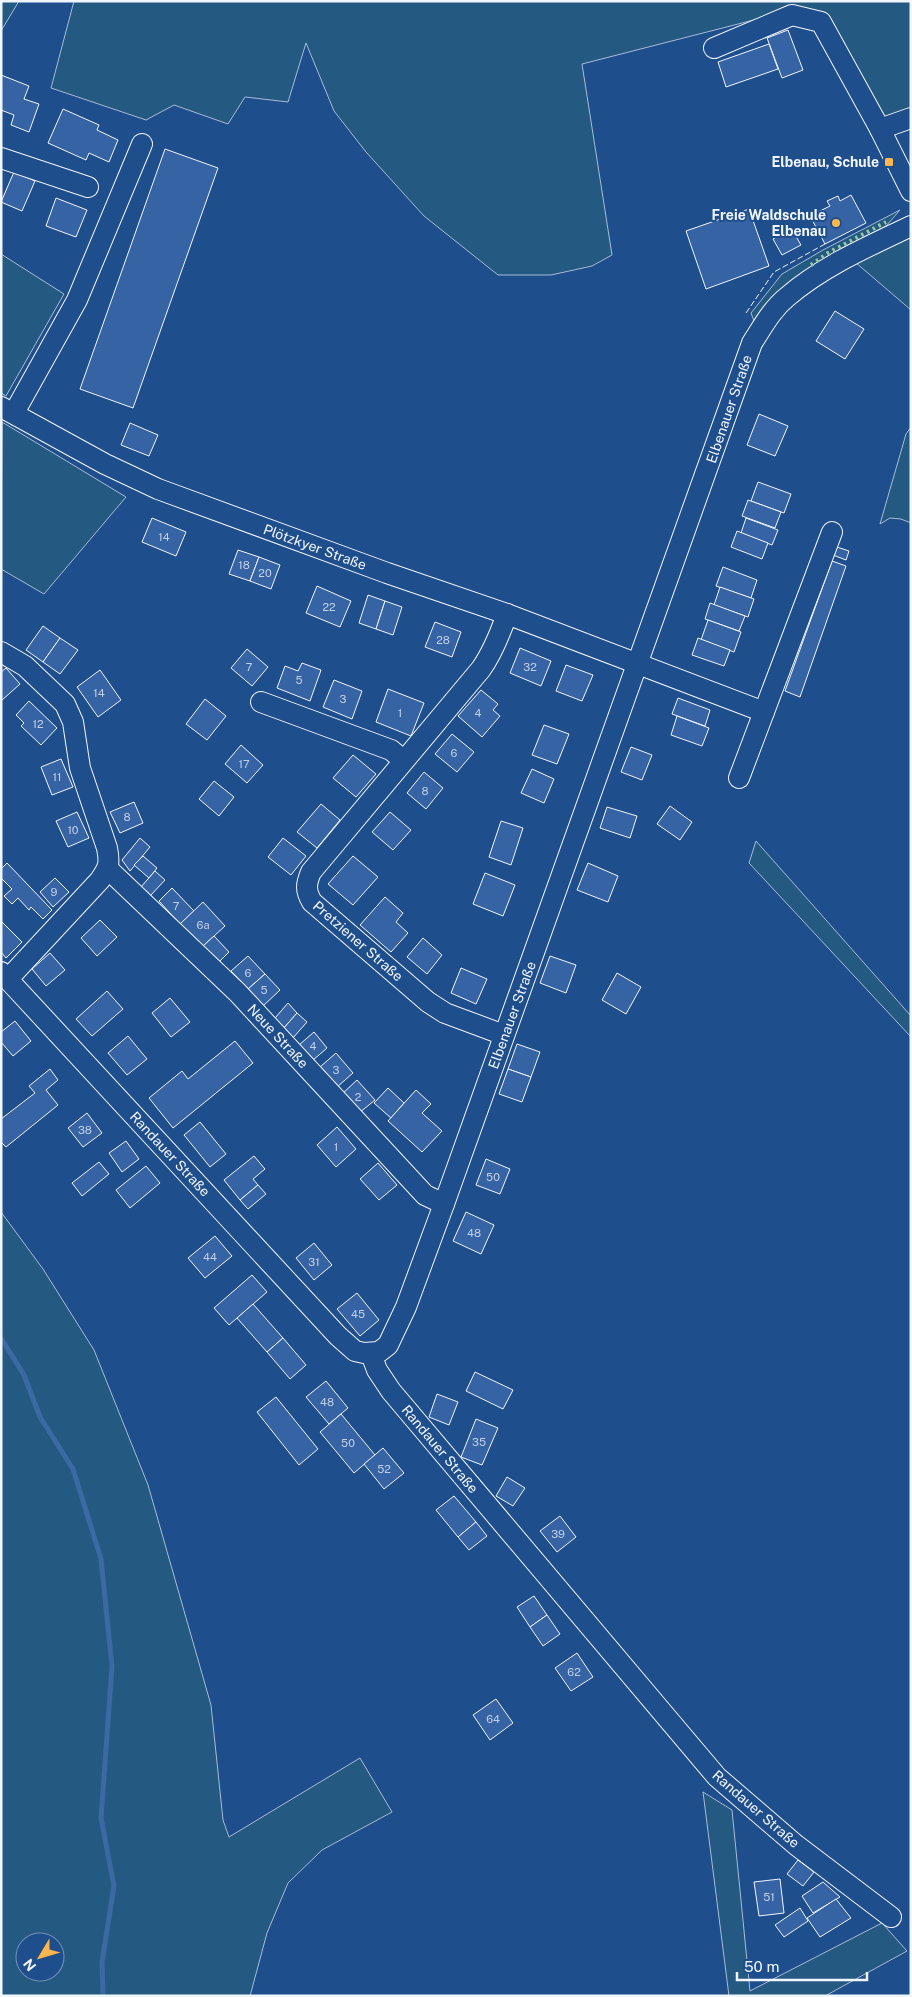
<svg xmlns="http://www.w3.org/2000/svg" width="912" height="1997" viewBox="0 0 912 1997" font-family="'Public Sans',sans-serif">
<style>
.green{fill:#245a82;stroke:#a8bbd7;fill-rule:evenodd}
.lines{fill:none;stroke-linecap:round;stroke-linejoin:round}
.stream{stroke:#3b69a3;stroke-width:5}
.building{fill:#3563a3;stroke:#f2f6ff}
.minor-casing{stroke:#f2f6ff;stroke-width:22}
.minor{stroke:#1f4e8c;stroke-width:20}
.hedge{stroke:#97c8a6;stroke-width:4;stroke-dasharray:2.5 4;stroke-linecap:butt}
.fence{stroke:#f2f6ff;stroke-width:1;stroke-dasharray:6 2.5;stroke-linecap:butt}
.poi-dot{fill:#ffb74d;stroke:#1f4e8c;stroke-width:2}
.labels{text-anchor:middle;stroke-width:4;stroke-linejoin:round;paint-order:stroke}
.number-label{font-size:11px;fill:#c3d1e8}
.poi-label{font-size:14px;font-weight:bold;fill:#f2f6ff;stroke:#1f4e8c;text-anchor:end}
.street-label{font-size:14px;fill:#f2f6ff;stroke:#1f4e8c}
</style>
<rect width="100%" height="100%" fill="#1f4e8c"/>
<g class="green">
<polygon points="1,1 19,1 1,31"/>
<polygon points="74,1 911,1 911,113 888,123 824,14 785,12 582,64 612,255 592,266 551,275 498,275 424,216 366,152 334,111 306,43 288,102 245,97 228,124 174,105 146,120 51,88"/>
<polygon points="900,210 886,226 844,250 768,304 754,321 751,313 782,274 823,250"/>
<polygon points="911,234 911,310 855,262"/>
<polygon points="1,254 64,294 6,396 1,393"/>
<polygon points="2,422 126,497 44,594 1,569"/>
<polygon points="911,427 911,523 901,519 890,518 880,524 906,434"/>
<polygon points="756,841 911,1016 911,1037 749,863"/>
<path d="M 1,1212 L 43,1269 L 94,1350 L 148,1485 L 211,1705 L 223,1820 L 229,1837 L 360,1758 L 392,1812 L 322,1850 L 288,1883 L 267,1933 L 250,1996 L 1,1996 ZM 25,1942 L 55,1942 L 55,1972 L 25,1972 Z"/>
<polygon points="703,1792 732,1810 750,1991 882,1923 907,1951 825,1996 729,1996"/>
</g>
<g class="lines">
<polyline class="stream" points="1,1338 24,1375 40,1417 73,1469 101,1559 112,1666 101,1818 114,1886 102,1962 103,1996"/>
</g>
<g class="building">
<polygon points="788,30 803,70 782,78 767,38"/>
<polygon points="769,44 778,69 726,87 718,62"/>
<polygon points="1,75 29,86 24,99 39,104 29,132 11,125 14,115 1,110"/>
<polygon points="63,109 99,125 97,130 118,140 109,162 89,153 86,160 48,143"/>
<polygon points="165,149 218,168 133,408 80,389"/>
<polygon points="14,172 35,181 22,211 1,202"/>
<polygon points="851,195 866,223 825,244 810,216 830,206 827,201 838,196 840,201"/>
<polygon points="56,198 87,210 76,237 46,226"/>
<polygon points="749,209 769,266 706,289 686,231"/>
<polygon points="791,228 801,245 782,255 773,239"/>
<polygon points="835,311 864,329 845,359 816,341"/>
<polygon points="759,414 788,426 775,456 747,445"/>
<polygon points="130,423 158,435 149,456 121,445"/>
<polygon points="758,482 791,494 784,513 751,501"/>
<polygon points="748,500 781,512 775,528 742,516"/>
<polygon points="152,518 186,532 176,556 142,542"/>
<polygon points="746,518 778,530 772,545 741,533"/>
<polygon points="737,531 768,543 762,559 731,547"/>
<polygon points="837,547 849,551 846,560 833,555"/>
<polygon points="238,550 259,557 250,581 229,574"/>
<polygon points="259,557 280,565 271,589 250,581"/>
<polygon points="832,561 846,566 800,697 785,691"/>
<polygon points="723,567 757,580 751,598 716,586"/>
<polygon points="317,586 351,601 340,627 306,613"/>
<polygon points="720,587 754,599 748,617 714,605"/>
<polygon points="368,595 385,601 376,629 359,623"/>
<polygon points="385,601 402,607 393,635 376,629"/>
<polygon points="710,603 745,616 739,631 705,619"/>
<polygon points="708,620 741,632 734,652 701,640"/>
<polygon points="435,622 461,632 452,657 425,647"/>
<polygon points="43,626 60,638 43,662 26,650"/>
<polygon points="60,638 78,650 60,674 43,662"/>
<polygon points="698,638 730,650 724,666 692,655"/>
<polygon points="520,648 551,661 541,686 510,673"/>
<polygon points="247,649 268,667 252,686 231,668"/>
<polygon points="302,663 321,670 310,701 277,688 285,666 298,671"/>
<polygon points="566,665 593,675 582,701 556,691"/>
<polygon points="6,668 20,684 1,701 1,672"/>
<polygon points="100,670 121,700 98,717 77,687"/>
<polygon points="334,680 362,691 352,719 323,707"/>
<polygon points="388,689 424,703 411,736 376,722"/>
<polygon points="481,690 498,704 493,710 500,716 482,737 458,716"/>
<polygon points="678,698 710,710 705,726 672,714"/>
<polygon points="205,699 226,716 207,740 186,724"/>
<polygon points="29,701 57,728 41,745 21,726 24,723 16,715"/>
<polygon points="677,716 709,728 702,746 671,735"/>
<polygon points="544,725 569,734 557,764 532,755"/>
<polygon points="452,734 474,752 457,772 435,754"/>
<polygon points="241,745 263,765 247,783 225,764"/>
<polygon points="631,747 652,755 642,780 621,772"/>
<polygon points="353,755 376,774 356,797 333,778"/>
<polygon points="61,759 73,787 52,795 41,767"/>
<polygon points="532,769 554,779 544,803 521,793"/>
<polygon points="424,772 443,788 426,809 407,793"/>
<polygon points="214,781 234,797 219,816 199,799"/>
<polygon points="134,802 143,823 120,833 110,812"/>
<polygon points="321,804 340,820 317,848 297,832"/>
<polygon points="670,806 692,822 680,840 657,824"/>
<polygon points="607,807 637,816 630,838 600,828"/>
<polygon points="77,812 89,838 68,847 56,821"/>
<polygon points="390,812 411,830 393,850 372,832"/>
<polygon points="501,821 523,828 511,865 489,857"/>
<polygon points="140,838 150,847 130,871 122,860"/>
<polygon points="283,838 306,856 291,875 268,857"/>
<polygon points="143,856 157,868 149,878 134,865"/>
<polygon points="353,856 378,877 353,905 328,884"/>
<polygon points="7,863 52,910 43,919 31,907 29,910 18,898 12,904 4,896 12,889 1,878 1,869"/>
<polygon points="588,863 618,876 608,902 577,890"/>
<polygon points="155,871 165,880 150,896 140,888"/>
<polygon points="485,873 515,885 503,916 473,904"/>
<polygon points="55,878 69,892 53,907 40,892"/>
<polygon points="172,888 194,911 180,924 159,901"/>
<polygon points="385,897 403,913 396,922 408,933 391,952 360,925"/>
<polygon points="203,902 225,926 202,947 180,924"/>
<polygon points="100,920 117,937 97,956 81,938"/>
<polygon points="1,921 22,942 6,958 1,952"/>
<polygon points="214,936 229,952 218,963 202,947"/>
<polygon points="423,938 442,955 427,974 407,957"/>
<polygon points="50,953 65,970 46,986 32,969"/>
<polygon points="248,956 265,974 248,989 231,971"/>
<polygon points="550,956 576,965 566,993 540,983"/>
<polygon points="461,968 487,979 476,1004 451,993"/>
<polygon points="617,973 641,987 626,1014 602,1000"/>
<polygon points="265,974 280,990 263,1006 248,989"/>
<polygon points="107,991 123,1009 92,1036 76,1019"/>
<polygon points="170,998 190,1022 171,1037 152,1013"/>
<polygon points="288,1003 297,1013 283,1029 275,1018"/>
<polygon points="297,1013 307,1022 292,1039 283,1029"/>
<polygon points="15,1021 31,1041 13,1056 1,1042 1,1032"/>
<polygon points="314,1032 327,1048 312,1061 299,1045"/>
<polygon points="128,1036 147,1059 127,1075 108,1053"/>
<polygon points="235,1041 253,1063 173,1128 149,1098 182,1071 188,1079"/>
<polygon points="517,1044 540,1052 531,1077 508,1069"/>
<polygon points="336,1053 353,1073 337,1087 320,1067"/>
<polygon points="50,1069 58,1080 46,1090 58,1105 6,1147 1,1142 1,1119 35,1093 29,1086"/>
<polygon points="508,1069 531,1077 522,1102 499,1094"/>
<polygon points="357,1080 375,1100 359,1113 342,1094"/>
<polygon points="388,1088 404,1103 391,1118 374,1103"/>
<polygon points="416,1090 431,1104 422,1113 442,1131 422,1152 388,1121"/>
<polygon points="87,1113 102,1133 83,1147 68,1128"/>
<polygon points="200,1122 226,1154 210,1167 184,1135"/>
<polygon points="337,1127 356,1149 336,1167 317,1145"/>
<polygon points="126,1141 139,1159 122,1172 109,1153"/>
<polygon points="254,1156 265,1169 253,1179 258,1185 240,1200 224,1180"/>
<polygon points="486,1159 510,1169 500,1194 476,1185"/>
<polygon points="99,1162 109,1174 82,1196 72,1183"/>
<polygon points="378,1163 397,1185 379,1200 360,1179"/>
<polygon points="146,1166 160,1183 130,1208 116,1190"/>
<polygon points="258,1185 266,1194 248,1209 240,1200"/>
<polygon points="466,1212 494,1225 481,1254 453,1241"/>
<polygon points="215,1236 232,1256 205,1278 188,1258"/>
<polygon points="314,1243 332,1265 314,1280 296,1258"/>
<polygon points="252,1275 267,1292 229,1325 214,1308"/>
<polygon points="357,1293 379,1320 360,1336 337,1309"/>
<polygon points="253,1304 283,1338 267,1352 237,1318"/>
<polygon points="283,1338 306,1365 290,1379 267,1352"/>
<polygon points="475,1372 513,1390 503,1409 466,1391"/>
<polygon points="326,1381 348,1408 329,1424 306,1397"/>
<polygon points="437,1394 458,1402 449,1425 429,1417"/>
<polygon points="276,1397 318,1449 299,1465 257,1412"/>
<polygon points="341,1414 375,1455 354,1473 320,1432"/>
<polygon points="476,1419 498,1428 482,1465 461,1457"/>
<polygon points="383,1448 404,1473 384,1489 364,1464"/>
<polygon points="507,1477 525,1488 513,1506 496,1496"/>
<polygon points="454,1496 476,1522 458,1537 436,1510"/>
<polygon points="560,1516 576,1537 557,1552 540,1531"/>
<polygon points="476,1522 487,1536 469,1550 458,1537"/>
<polygon points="534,1596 547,1615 530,1627 517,1607"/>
<polygon points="547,1615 560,1634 543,1646 530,1627"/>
<polygon points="577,1653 593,1677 571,1691 555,1668"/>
<polygon points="496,1699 513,1723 490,1740 473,1715"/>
<polygon points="798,1860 814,1872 803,1886 787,1874"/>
<polygon points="780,1879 784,1913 759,1916 754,1882"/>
<polygon points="823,1882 840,1897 813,1913 802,1896"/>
<polygon points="836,1899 851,1918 820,1937 807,1918"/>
<polygon points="800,1908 808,1921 784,1937 775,1925"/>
</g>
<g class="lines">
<g class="minor-casing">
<g id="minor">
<polyline points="714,48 792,15 821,22 880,129"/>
<polyline points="911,118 880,129 911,191"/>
<polyline points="1,158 88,187"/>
<polyline points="1,407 105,464 158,489 387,573 507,614 764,712"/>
<polyline points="14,413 77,300 142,144"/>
<path d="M 1,652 L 25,666 L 65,704 L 73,722 L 80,768 L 107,848 C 110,863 109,867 100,880 L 8,979"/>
<polyline points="261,702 391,750 403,760"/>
<polyline points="739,778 832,532"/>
<polyline points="108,869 238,993 425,1195 444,1204"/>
<path d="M 1,972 L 338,1336 L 355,1351 L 364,1353 L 379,1352 L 388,1345 L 406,1307 L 444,1204 L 752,343 C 763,326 772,309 787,297 C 823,266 869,246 911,226"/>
<path d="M 504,1035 L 445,1013 L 428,1002 L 312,902 C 305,890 306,884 311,872 L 481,669 C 493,652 500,634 507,614"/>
<polyline points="371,1354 377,1370 391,1391 717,1777 796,1845 891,1917"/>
</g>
</g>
<use href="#minor" class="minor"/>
<polyline class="hedge" points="811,265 828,253 886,222"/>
<polyline class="fence" points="746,313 774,272 825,244"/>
</g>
<g class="poi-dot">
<rect x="884" y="157" width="10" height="10" rx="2.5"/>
<circle cx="836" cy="223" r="5"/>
</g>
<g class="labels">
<g class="number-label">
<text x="164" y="541">14</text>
<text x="244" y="569">18</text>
<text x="265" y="577">20</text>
<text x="329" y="611">22</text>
<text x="443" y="644">28</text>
<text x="249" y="671">7</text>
<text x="530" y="671">32</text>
<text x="299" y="684">5</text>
<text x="99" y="697">14</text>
<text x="343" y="703">3</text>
<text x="400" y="717">1</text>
<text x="478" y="717">4</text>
<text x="38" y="728">12</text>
<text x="454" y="757">6</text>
<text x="244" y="768">17</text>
<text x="57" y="781">11</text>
<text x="425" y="795">8</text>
<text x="127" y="821">8</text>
<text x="73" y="834">10</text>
<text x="54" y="896">9</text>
<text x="176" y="910">7</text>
<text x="203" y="929">6a</text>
<text x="248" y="977">6</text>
<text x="264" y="994">5</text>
<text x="313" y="1050">4</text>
<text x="336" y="1074">3</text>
<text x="358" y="1101">2</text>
<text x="85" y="1134">38</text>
<text x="336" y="1151">1</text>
<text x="493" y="1181">50</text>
<text x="474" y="1237">48</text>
<text x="210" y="1261">44</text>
<text x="314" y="1266">31</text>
<text x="358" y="1318">45</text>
<text x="327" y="1406">48</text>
<text x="479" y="1446">35</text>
<text x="348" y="1447">50</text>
<text x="384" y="1473">52</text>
<text x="558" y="1538">39</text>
<text x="574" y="1676">62</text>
<text x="493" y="1723">64</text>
<text x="769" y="1901">51</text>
</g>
<g class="poi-label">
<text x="879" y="167">Elbenau, Schule</text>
<text x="826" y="220">Freie Waldschule<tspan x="826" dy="16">Elbenau</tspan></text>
</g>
<g class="street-label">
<text transform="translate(729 409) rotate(-71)" y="5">Elbenauer Straße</text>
<text transform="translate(315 547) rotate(20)" y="5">Plötzkyer Straße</text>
<text transform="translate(358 941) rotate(41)" y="5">Pretziener Straße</text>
<text transform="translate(512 1015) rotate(-70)" y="5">Elbenauer Straße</text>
<text transform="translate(278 1036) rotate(47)" y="5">Neue Straße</text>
<text transform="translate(170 1154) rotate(47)" y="5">Randauer Straße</text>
<text transform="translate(440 1449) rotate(50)" y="5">Randauer Straße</text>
<text transform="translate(756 1809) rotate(41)" y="5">Randauer Straße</text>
</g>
</g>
<rect width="912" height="1997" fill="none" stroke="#f2f6ff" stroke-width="5"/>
<g transform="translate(40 1957) rotate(232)"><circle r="24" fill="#1f4e8c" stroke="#7391ba"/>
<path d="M0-4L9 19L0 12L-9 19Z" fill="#ffb74d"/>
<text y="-8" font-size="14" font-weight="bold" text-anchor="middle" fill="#f2f6ff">N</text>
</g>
<path d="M737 1972v8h130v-8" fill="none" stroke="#f2f6ff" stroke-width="2.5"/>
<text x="744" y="1972" font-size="15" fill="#f2f6ff" stroke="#1f4e8c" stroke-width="4" paint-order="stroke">50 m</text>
</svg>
